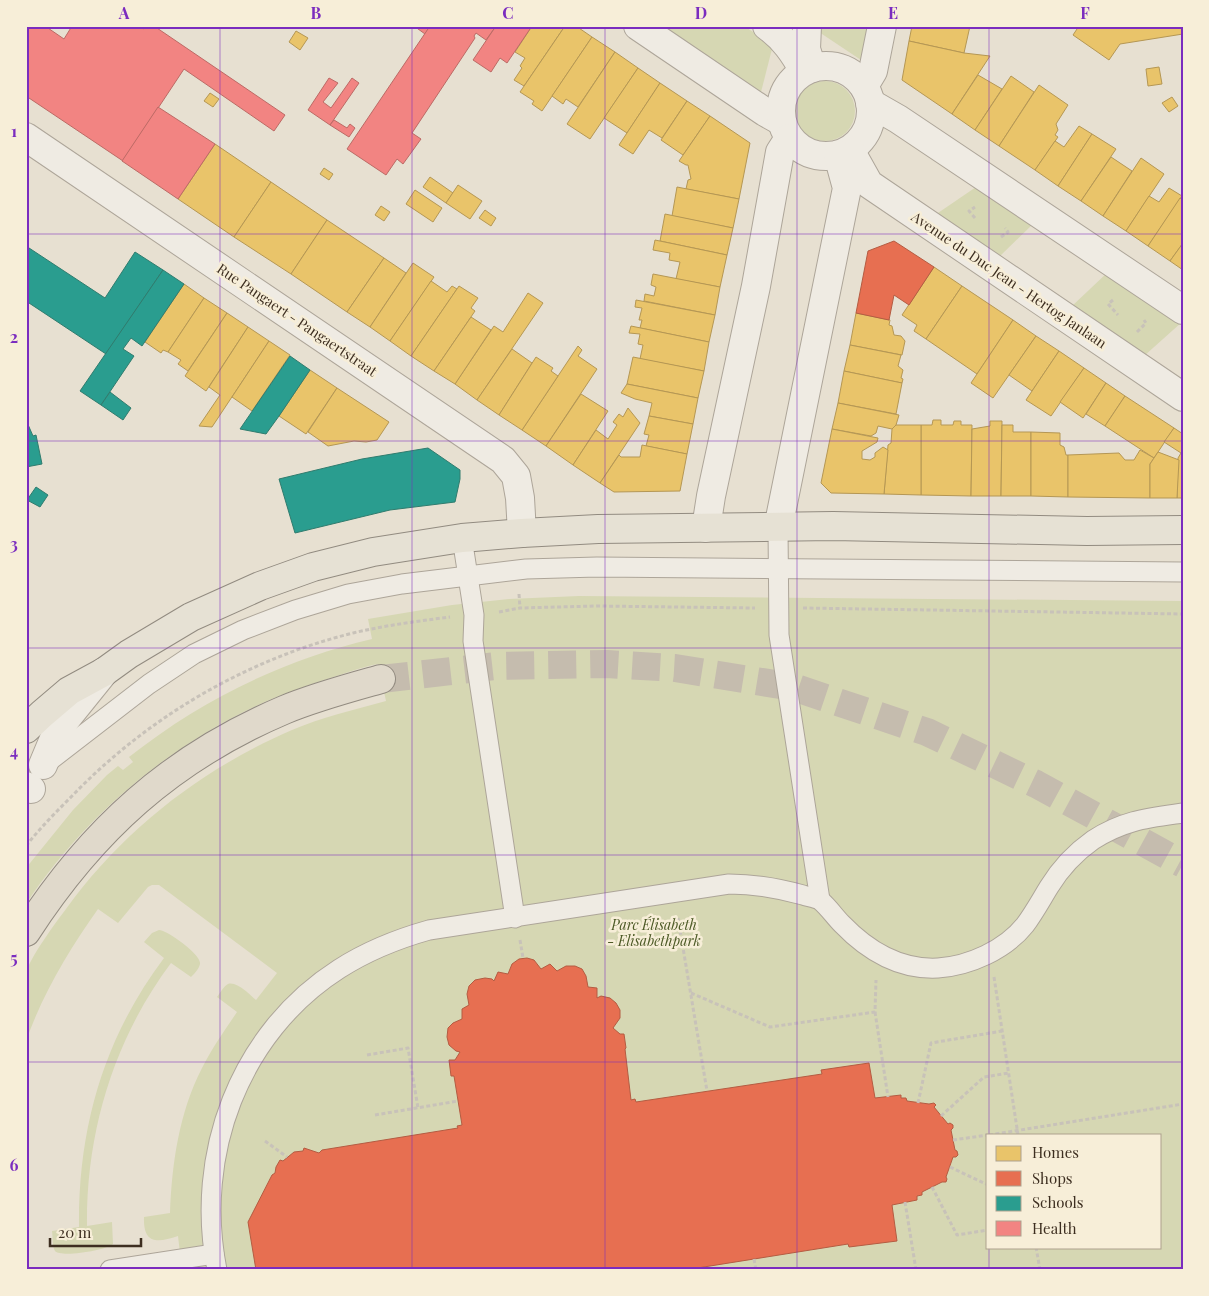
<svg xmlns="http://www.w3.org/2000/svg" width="1209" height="1296" viewBox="0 0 1209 1296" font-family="'Playfair Display',serif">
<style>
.green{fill:#d6d7b3;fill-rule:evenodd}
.homes{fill:#e9c46a;stroke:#b59754}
.shops{fill:#e76f51;stroke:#b45c42}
.schools{fill:#2a9d8f;stroke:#307c6e}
.health{fill:#f28482;stroke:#bc6a65}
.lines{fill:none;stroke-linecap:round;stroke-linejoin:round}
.trunk-tunnel{stroke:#c5bcae;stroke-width:28;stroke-dasharray:28 14;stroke-linecap:butt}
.service-casing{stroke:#ada599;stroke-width:21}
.minor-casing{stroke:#ada599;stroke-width:30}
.primary-casing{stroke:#928b80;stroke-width:30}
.trunk-casing{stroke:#928b80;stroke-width:30}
.path{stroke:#c8c2b9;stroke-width:3;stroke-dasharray:4 2.5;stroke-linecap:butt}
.service{stroke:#efebe3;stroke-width:19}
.minor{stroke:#efebe3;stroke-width:28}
.primary{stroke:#e6e1d4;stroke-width:28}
.trunk{stroke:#e0d9cb;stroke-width:28}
.grid{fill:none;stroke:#7b2cbf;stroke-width:1;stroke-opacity:0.55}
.labels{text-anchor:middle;stroke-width:5;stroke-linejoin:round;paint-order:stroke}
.street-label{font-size:14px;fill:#3d2e20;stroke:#f7eed8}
.park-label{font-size:14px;font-style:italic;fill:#4d5a26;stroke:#f7eed8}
.neatline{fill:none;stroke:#7b2cbf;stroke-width:2}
.grid-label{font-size:16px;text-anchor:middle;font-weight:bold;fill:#7b2cbf}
</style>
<rect width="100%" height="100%" fill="#e7e0d1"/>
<g class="green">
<polygon points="656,26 744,26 773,45 760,96"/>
<polygon points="817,26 868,26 861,60 816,30"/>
<circle cx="825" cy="111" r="30"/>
<polygon points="979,185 1035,222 998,258 935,215"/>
<polygon points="1108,272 1182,322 1144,356 1071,307"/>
<path d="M 579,596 L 1183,601 L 1183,1270 L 182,1270 L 178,1236 C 157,1243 143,1244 144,1217 L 170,1213 C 172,1163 179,1113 202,1068 C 212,1048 225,1030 237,1012 L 217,997 C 220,993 224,986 228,984 C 237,981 250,995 256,1000 L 277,973 L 159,885 L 152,885 L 148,887 L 118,923 L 98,909 C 69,950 43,993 26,1041 C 26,1025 26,1008 26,992 C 26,986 25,979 26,973 C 29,959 56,922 66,909 C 124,829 202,769 292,730 C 322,717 354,710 386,701 L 378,664 C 361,667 344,674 327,679 C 303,687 279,695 256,706 C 164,749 82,819 26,904 L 26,868 L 73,810 L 107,775 L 118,766 L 123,770 L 133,762 L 129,757 C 201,700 283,660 372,639 L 368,619 L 452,605 L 509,599 ZM 988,1135 L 1160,1135 L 1160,1247 L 988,1247 Z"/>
<path d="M 159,930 C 167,930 202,955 200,964 C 199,969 194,974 191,977 L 171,963 C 114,1039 86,1132 87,1226 L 112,1222 L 113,1244 C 107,1250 61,1258 55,1251 C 52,1246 53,1237 52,1231 L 79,1227 C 78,1127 104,1038 164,958 L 144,942 L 152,933 Z"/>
</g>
<g class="homes">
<polygon points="532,26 565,26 524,86 514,80 522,68 520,66 525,58 515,52"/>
<polygon points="565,26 576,26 592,37 542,111 532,104 534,101 520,92"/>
<polygon points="912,26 970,26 964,53 909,41"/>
<polygon points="1079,26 1183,26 1183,34 1120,44 1109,60 1073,35"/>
<polygon points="296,31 308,38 300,50 289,42"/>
<polygon points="592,37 615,52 578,107 566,99 563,104 552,96"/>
<polygon points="909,41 964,53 990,56 952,114 902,80"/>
<polygon points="615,52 638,68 590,139 567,124"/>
<polygon points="1159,67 1162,84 1148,86 1146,69"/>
<polygon points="638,68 660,83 627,133 604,118"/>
<polygon points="978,75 1002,89 975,130 952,114"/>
<polygon points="1011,76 1034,92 999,146 975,130"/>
<polygon points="660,83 687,101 662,138 649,130 633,154 619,145"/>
<polygon points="1039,85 1068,105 1056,124 1058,130 1055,135 1058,137 1035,170 999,146"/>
<polygon points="210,93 219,99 213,107 204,101"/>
<polygon points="1172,97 1178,106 1169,112 1162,103"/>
<polygon points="687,101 710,116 683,155 661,140"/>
<polygon points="710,116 750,143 739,199 686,189 688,180 691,179 688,165 686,165 679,161"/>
<polygon points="1079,126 1092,134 1058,186 1035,170 1055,141 1064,147"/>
<polygon points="1092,134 1116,149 1081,201 1058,186"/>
<polygon points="215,144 271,182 234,237 178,199"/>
<polygon points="1111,157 1132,171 1103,216 1081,201"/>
<polygon points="1141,158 1164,174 1126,231 1103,216"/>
<polygon points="324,168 333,174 329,180 320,174"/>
<polygon points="430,177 453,193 446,203 423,187"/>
<polygon points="271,182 327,220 291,274 234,237"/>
<polygon points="458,185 482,201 470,219 446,203"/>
<polygon points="677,187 739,199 733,228 672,216"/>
<polygon points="1169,188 1182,196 1148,246 1126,231 1149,196 1159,202"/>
<polygon points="415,190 442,208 433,222 406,204"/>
<polygon points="1180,198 1183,200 1183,243 1170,261 1148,246"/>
<polygon points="381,206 390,212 384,221 375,215"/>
<polygon points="485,210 496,218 491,226 479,218"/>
<polygon points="665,214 733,228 727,255 660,241"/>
<polygon points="327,220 384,258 347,312 291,274"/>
<polygon points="655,240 727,255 720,287 676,279 680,262 669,260 670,253 653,250"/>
<polygon points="1183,243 1183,270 1170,261"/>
<polygon points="384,258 406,273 370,327 347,312"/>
<polygon points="413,263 434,277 390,341 370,327"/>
<polygon points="934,267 962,286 926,339 914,331 917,325 902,315"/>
<polygon points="653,274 720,287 715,315 644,301 645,294 654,296 656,287 651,285"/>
<polygon points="431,281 447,292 452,286 457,289 411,356 390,341"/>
<polygon points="184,284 204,298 168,352 163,350 161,353 145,342"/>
<polygon points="459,286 478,298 471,308 475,311 434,371 411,356"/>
<polygon points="962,286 1013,320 977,374 926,339"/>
<polygon points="528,293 543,303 477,400 455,384 494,326 503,332"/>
<polygon points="204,298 227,313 188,371 178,364 181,360 168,352"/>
<polygon points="636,300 715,315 709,342 640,328 642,320 639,320 642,308 635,307"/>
<polygon points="227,313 248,327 206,391 185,376"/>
<polygon points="856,313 890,320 889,325 892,326 894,335 901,336 905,341 902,355 850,345"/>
<polygon points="471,317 491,330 455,384 434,371"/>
<polygon points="1013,320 1036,336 993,398 971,383"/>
<polygon points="631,326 709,342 704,371 640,359 643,345 638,344 640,334 629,333"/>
<polygon points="248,327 269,341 212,427 199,426 220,395 209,387"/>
<polygon points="1036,336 1059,351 1032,391 1009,375"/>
<polygon points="269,341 290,355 252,411 232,397"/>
<polygon points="850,345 901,355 898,366 903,370 901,378 903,379 902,383 844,371"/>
<polygon points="578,346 582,350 578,356 597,369 546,446 522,430"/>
<polygon points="512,349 532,363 499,415 477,400"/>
<polygon points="1059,351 1084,368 1051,416 1026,400"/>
<polygon points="536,357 553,368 551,371 558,376 522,430 499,415"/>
<polygon points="633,357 704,371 698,398 627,384"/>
<polygon points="1084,368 1106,383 1083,418 1060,402"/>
<polygon points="310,370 337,388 306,434 279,416"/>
<polygon points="844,371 902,383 896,414 838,403"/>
<polygon points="1106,383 1125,396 1105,426 1086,414"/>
<polygon points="627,384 698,398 693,424 649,416 652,403 635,399 621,393"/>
<polygon points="337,388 389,422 377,440 366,442 354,441 328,446 308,432"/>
<polygon points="581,394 608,411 573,465 546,446"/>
<polygon points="1125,396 1174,428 1154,458 1105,426"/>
<polygon points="838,403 899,415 896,425 892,429 878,426 876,433 871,436 832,429"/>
<polygon points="628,408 640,423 600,483 573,465 596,430 608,439 617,425 613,422 619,414 623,417"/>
<polygon points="649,416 693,424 687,454 646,446 649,435 644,434"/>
<polygon points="933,420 941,420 941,425 953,425 954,421 961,421 961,425 972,425 971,496 921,495 921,425 932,425"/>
<polygon points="990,421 1002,421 1001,496 971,496 972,429 990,426"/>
<polygon points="896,425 921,425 921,495 884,494 888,445 891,443 892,429"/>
<polygon points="1002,425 1013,425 1013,432 1031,432 1031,496 1001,496"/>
<polygon points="1174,428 1183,434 1183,498 1177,498 1178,458 1181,453 1164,442"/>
<polygon points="832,429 878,438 877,442 862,451 862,459 870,460 875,457 875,453 883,447 888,450 884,494 831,493 821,483"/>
<polygon points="1031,432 1060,433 1060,445 1064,447 1066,455 1068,455 1068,497 1031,496"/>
<polygon points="642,445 687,454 680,491 614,492 600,483 619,455 621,457 640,457"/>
<polygon points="1140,450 1154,458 1150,464 1150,498 1068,497 1068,455 1119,453 1125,460 1134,460"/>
<polygon points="1158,452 1179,460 1177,498 1150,498 1150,464"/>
</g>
<g class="shops">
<polygon points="894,241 934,267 909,305 894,295 889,320 856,313 868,251"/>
<polygon points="527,958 534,960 541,969 550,964 557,971 566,966 575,966 582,969 586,976 588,987 597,988 597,998 601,996 610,998 616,1003 620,1010 620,1018 613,1028 620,1034 624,1034 626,1048 625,1049 631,1100 635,1099 636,1102 822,1074 821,1070 869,1063 875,1098 901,1095 901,1098 906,1098 907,1101 929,1104 934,1103 936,1105 934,1107 948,1124 950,1123 953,1125 953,1128 951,1130 955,1150 957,1151 958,1155 956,1157 953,1157 946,1177 947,1179 946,1182 942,1182 922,1192 922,1195 917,1196 917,1200 892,1205 897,1241 849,1247 848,1244 685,1270 256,1270 248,1222 272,1175 275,1173 276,1167 280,1160 283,1161 294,1152 303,1151 304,1148 319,1153 322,1150 458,1128 457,1126 462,1125 454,1076 451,1076 449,1060 455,1060 460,1052 456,1051 449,1045 447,1037 448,1028 453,1023 462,1019 462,1009 469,1005 467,994 469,986 475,980 485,978 492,979 494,981 498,972 508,974 512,964 519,959"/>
</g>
<g class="schools">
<polygon points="26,246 105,298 135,252 163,270 106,354 26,301"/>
<polygon points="163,270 184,284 142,346 131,338 123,349 134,356 101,405 80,391"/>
<polygon points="290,356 310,370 279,416 266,434 240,429"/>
<polygon points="110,392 131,408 123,420 101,405"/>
<polygon points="26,420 33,436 36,435 42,464 26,467"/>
<polygon points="428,448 460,470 460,479 455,502 390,510 295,533 279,479 362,459"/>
<polygon points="36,487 48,495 40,507 27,500"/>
</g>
<g class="health">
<polygon points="26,26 45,26 64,39 72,26 82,26 85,28 86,26 140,26 144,29 145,26 154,26 285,115 274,131 184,69 123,161 26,96"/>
<polygon points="414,26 430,26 425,34"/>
<polygon points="430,26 496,26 486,40 476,33 474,36 475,38 412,133 421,139 403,164 397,159 386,175 347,149"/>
<polygon points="496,26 532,26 507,63 500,58 491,72 473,60"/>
<polygon points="329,78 338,83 323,102 331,108 352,78 359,83 330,125 308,110"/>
<polygon points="158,107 215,144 178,199 122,161"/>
<polygon points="334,120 347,128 350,124 355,128 349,137 330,125"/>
</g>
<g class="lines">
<polyline class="trunk-tunnel" points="381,679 496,666 607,664 675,668 793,687 927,732 1036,784 1183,864"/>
<g class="service-casing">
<g id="service">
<polyline points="778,528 779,635 820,900"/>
<polyline points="462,538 474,615 473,641 515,918"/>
<polyline points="44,765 149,684 194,654 243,630 295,610 348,594 402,584 526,569 597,567 1183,572"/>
<polyline points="110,1270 214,1254"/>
<path d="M 217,1270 C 194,1155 239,1033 339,969 C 367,951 397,939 429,930 L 729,884 C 755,884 778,888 803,895 C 809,897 817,898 821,901 C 829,908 835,917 842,924 C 868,951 900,970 938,968 C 969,966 1005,950 1025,925 C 1034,913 1041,900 1049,887 C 1060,869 1076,852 1093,840 C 1124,820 1148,818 1183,813"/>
</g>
</g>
<g class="minor-casing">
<g id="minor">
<polyline points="638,26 765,112 781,121"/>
<path d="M 767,26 C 784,38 794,53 804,71"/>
<polyline points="807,26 806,49 812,68"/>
<circle cx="826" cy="111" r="45"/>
<polyline points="864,86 873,71 882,26"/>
<polyline points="870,103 898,119 1183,310"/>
<polyline points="26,137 503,460 516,476 520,498 522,533"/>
<polyline points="850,150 869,184 1183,397"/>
<polyline points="706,528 711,496 756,286 780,152 789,138"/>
<polyline points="778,528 847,188 838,155"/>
<polyline points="43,765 58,729 104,672"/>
<polyline points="26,786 31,789"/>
</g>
</g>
<g class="primary-casing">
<polyline id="primary" points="26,729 42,714 69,691 104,672 129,654 191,617 260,586 313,567 373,552 462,538 522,533 598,529 833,526 1087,531 1183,530"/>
</g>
<g class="trunk-casing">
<path id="trunk" d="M 26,932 C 92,830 171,758 284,710 C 315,697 349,688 381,679"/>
</g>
<g class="path">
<polyline points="975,218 969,211 975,207"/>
<polyline points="1001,237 1008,232 1005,228"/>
<polyline points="1113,300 1108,304 1118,315"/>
<polyline points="1137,332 1146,323 1144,320"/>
<polyline points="519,594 520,608"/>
<polyline points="803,608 1183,614"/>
<polyline points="499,612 520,608 597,606 755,608"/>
<path d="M 26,846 C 40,828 56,812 72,796 C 149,716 249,658 357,632 C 388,625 419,621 450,617"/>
<polyline points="678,918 707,1091"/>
<polyline points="520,940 523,958"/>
<polyline points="994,977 1018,1135"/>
<polyline points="691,993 770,1027 875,1012 876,980"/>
<polyline points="875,1012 888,1097"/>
<polyline points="367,1055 408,1048 418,1108"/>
<polyline points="918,1103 931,1043 1002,1031"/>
<polyline points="375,1115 458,1101"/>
<polyline points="941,1116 984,1077 1009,1073"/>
<polyline points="989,1135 1183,1104"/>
<polyline points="953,1140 988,1135"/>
<polyline points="265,1141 287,1157"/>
<polyline points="950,1167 988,1185"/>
<polyline points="932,1187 957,1235 988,1230"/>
<polyline points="905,1202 916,1270"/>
<polyline points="1036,1247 1040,1270"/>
<polyline points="754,1259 756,1270"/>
</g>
<use href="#service" class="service"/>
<use href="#minor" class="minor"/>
<use href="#primary" class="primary"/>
<use href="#trunk" class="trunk"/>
</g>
<path class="grid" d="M 220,26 L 220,1270M 412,26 L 412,1270M 605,26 L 605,1270M 797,26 L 797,1270M 989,26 L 989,1135M 26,234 L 1183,234M 26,441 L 1183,441M 26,648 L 1183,648M 26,855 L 1183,855M 26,1062 L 1183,1062M 989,1247 L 989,1270"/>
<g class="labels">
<g class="street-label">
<text transform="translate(1009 280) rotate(34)" y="5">Avenue du Duc Jean - Hertog Janlaan</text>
<text transform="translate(297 320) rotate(34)" y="5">Rue Pangaert - Pangaertstraat</text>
</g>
<g class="park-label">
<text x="654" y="930">Parc Élisabeth<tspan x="654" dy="16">- Elisabethpark</tspan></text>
</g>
</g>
<rect width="1209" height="1296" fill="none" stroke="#f7eed8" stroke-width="55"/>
<rect x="986" y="1134" width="175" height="115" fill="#f7eed8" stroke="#ada18e"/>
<rect x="996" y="1146" width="25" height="15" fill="#e9c46a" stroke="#ada18e"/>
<text x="1032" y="1158" font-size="15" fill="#3d2e20">Homes</text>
<rect x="996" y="1171" width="25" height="15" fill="#e76f51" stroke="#ada18e"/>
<text x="1032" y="1184" font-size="15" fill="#3d2e20">Shops</text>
<rect x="996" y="1196" width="25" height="15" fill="#2a9d8f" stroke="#ada18e"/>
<text x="1032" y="1208" font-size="15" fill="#3d2e20">Schools</text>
<rect x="996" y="1221" width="25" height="15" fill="#f28482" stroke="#ada18e"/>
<text x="1032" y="1234" font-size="15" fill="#3d2e20">Health</text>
<path d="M50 1238v8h91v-8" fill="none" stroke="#3d2e20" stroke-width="2.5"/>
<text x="58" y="1238" font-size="15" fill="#3d2e20" stroke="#f7eed8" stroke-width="4" paint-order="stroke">20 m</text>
<rect x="28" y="28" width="1154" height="1240" class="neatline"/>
<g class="grid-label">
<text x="124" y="19">A</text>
<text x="316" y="19">B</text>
<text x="508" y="19">C</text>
<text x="701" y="19">D</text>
<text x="893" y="19">E</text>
<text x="1085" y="19">F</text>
<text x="14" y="137">1</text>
<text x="14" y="343">2</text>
<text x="14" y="550">3</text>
<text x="14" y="757">4</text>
<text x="14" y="964">5</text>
<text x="14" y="1171">6</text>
</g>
</svg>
